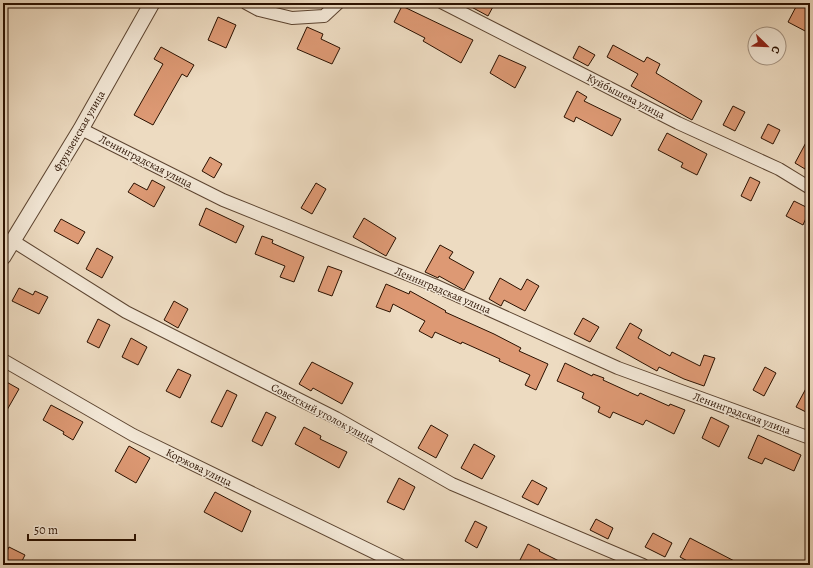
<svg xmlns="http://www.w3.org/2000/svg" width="813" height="568" viewBox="0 0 813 568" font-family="Alegreya,serif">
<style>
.building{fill:#dd9974;stroke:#2b1100}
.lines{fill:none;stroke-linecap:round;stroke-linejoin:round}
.minor-casing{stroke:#5c4430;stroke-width:14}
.tertiary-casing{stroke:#5c4430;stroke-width:17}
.minor{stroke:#f3e8d7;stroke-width:12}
.tertiary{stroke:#f3e8d7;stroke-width:15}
.labels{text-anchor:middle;stroke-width:3;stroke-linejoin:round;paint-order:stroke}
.street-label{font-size:11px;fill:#2b1100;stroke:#f3e8d7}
</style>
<rect width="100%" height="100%" fill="#eddbc1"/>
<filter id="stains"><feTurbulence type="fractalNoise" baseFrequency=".005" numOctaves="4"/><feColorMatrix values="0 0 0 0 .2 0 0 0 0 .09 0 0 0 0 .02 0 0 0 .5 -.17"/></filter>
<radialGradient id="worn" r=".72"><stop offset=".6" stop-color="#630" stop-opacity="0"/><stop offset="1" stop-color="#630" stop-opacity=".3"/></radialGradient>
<g class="building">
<polygon points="464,3 495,3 488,16"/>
<polygon points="798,3 810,3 810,25 807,32 788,22"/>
<polygon points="402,6 473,40 461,63 423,41 425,38 394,22"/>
<polygon points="218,17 236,25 226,48 208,40"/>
<polygon points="307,27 323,34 321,39 340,48 332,64 297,49"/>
<polygon points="613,45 644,62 647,57 660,64 656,73 702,101 692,120 631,86 638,74 607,57"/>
<polygon points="579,46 595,55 588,66 573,58"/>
<polygon points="161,47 194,65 187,77 182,74 153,125 134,115 163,64 154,59"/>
<polygon points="499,55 526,67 515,88 490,73"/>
<polygon points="577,91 587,97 584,101 621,119 612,136 576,117 574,122 564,117"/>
<polygon points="733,106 745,112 735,131 723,125"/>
<polygon points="768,124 780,130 773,144 761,138"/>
<polygon points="667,133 707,154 697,175 681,167 683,163 658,150"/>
<polygon points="810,135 810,160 805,169 795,163"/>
<polygon points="210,157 222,164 214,178 202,171"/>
<polygon points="750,177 760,182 751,201 741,196"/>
<polygon points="152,180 165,187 154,207 128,192 134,183 147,190"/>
<polygon points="316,183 326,189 312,214 301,208"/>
<polygon points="794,201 810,209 803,225 786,216"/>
<polygon points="206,208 244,226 236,243 199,225"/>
<polygon points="364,218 396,238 386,256 353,237"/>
<polygon points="61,219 85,232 78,244 54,231"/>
<polygon points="262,236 273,240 272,243 304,257 294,282 280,277 285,266 255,254"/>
<polygon points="440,245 453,252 449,258 474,272 464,290 439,276 438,278 425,272"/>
<polygon points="97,248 113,257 102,278 86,269"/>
<polygon points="328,266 342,271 332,296 318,291"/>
<polygon points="500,278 521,290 527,279 539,286 525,311 504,300 501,306 489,299"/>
<polygon points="386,284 409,294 410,291 446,311 445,312 494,334 521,348 519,351 548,364 536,390 525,385 530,375 499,361 500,359 462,342 461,344 435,332 432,338 419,331 425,321 393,304 390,312 376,307"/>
<polygon points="19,288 33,295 35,291 48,297 39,314 12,301"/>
<polygon points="174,301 188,309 178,328 164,320"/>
<polygon points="583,318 599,327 590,342 574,334"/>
<polygon points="98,319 110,325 99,348 87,342"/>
<polygon points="630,323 642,330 638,338 670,356 672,352 700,366 704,355 715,358 704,386 684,379 659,367 657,371 616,348"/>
<polygon points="131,338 147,347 138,365 122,357"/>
<polygon points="312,362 353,383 342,404 313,388 311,391 299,384"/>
<polygon points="565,363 592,376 593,374 604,378 603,380 638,396 640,393 669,406 670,404 685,410 674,434 646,420 643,425 613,412 610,418 598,412 600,407 582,398 584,393 557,381"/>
<polygon points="765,367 776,373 764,396 753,390"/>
<polygon points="178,369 191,375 180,398 166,391"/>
<polygon points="3,380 19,389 3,417"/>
<polygon points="810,381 810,414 796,407"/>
<polygon points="227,390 237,395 222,427 211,422"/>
<polygon points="51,405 83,422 73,440 63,434 64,432 43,420"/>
<polygon points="266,412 276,417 262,446 252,441"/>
<polygon points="711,417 729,426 719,447 702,438"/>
<polygon points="431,425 448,435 436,458 418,448"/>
<polygon points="304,427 321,436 320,439 347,452 339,468 295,444"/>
<polygon points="758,435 801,455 794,471 765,458 762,464 748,458"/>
<polygon points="474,444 495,456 482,479 461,468"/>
<polygon points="129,446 150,458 136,483 115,471"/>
<polygon points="399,478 415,487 404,510 387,502"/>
<polygon points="532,480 547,488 538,505 522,497"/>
<polygon points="215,492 251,511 242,532 204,512"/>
<polygon points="596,519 613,528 608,539 590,530"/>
<polygon points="475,521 487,527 477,548 465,541"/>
<polygon points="653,533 672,543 665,557 645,547"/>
<polygon points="690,538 742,565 695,565 680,557"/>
<polygon points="528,544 540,550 539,551 567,565 531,565 520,560"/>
<polygon points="9,547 25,555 20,565 3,565 3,559"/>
</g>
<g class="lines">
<g class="minor-casing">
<g id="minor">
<polyline points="246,3 259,10 292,18 324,16 338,3"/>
<polyline points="443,3 678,123 779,169 810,188"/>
<polyline points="81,129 223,200 434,285 618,368 810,438"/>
<polyline points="13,241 126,312 336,418 452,484 643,565"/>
<polyline points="3,360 133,435 400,565"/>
</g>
</g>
<g class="tertiary-casing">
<polyline id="tertiary" points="3,257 81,129 152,3"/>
</g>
<use href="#minor" class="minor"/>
<use href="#tertiary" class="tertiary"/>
</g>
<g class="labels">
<g class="street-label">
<text transform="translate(626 96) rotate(27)" y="4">Куйбышева улица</text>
<text transform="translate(79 131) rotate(-60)" y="4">Фрунзенская улица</text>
<text transform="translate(146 161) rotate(27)" y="4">Ленинградская улица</text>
<text transform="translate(443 290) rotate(23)" y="4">Ленинградская улица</text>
<text transform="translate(323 413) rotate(28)" y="4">Советский уголок улица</text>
<text transform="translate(742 413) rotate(20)" y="4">Ленинградская улица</text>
<text transform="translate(199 467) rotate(26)" y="4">Коржова улица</text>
</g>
</g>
<rect width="813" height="568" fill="none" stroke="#eddbc1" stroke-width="16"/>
<rect x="4" y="4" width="805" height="560" fill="none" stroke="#2b1100" stroke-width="2"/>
<rect x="8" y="8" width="797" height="552" fill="none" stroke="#2b1100"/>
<g transform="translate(767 46) rotate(113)"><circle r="19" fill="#f3e8d7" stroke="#a39281"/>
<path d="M0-3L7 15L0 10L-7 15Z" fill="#8f2418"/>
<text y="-6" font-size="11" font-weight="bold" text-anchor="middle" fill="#2b1100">С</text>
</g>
<path d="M28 534v6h107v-6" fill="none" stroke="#2b1100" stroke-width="2"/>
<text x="34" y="534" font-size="12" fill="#2b1100" stroke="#f3e8d7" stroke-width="3" paint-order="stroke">50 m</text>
<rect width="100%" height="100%" filter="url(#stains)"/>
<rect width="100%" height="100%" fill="url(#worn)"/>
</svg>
